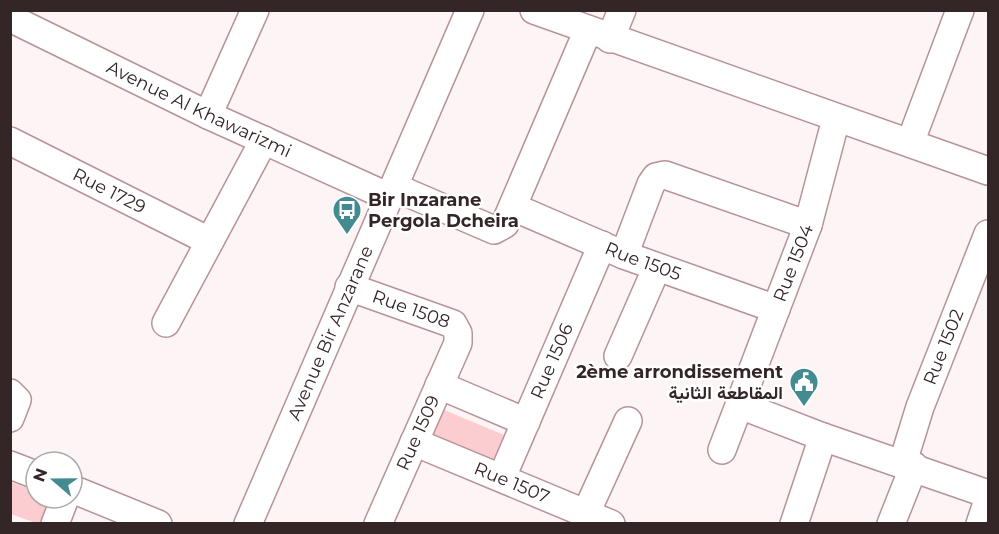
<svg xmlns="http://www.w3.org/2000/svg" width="999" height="534" viewBox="0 0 999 534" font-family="Montserrat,Vazirmatn,sans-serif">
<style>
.green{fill:#fbccd0}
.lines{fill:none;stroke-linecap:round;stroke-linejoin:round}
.minor-casing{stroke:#b79396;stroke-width:30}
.minor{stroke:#fff;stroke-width:27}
.labels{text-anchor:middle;stroke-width:5;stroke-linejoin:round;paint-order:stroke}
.street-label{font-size:18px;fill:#342526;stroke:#fff}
.poi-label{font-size:18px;font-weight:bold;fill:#342526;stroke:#fff;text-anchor:start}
</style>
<rect width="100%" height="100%" fill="#fcf4f5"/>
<g class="green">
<polygon points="437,407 504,435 490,466 424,438"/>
<polygon points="10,482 36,491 36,498 54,498 45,523 36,523 11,514"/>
</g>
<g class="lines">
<g class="minor-casing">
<g id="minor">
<polyline points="534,10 988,171"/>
<path id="s1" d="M 10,18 L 208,115 L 389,197"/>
<polyline points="610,39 622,10"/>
<polyline points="208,115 255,10"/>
<path id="s2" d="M 10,141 L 209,241"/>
<polyline points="910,143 960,10"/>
<polyline points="394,187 494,230 505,224 588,30"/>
<path id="s3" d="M 513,207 L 624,255 L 776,309"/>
<polyline points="624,255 651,184 656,177 665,175 808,225"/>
<path id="s4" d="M 349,287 L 453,324 L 458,333 L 458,343 L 378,524"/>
<polyline points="166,323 264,140"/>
<polyline points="618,356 657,267"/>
<polyline points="439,385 526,422"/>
<polyline points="10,393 17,400 10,418"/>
<polyline points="740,405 823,437 988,494"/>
<path id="s5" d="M 414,442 L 611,524"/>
<path id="s6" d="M 722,450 L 808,225 L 836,119"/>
<path id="s7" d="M 903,462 L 920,407 L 988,234"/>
<polyline points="10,465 36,475"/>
<path id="s8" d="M 502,477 L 602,245"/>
<polyline points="72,489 158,524"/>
<polyline points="586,513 628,421"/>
<polyline points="55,524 65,498"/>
<path id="s9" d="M 248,524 L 470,10"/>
<polyline points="794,524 823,437"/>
<polyline points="891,524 914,466"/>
<polyline points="980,524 988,500"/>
</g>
</g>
<use href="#minor" class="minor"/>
</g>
<defs>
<g id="bus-pin" transform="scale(1.5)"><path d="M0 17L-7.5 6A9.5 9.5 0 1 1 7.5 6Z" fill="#438a91" stroke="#fff"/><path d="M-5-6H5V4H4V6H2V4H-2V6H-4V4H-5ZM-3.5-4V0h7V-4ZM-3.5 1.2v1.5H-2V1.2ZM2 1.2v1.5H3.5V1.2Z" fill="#fff"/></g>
<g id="civic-pin" transform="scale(1.5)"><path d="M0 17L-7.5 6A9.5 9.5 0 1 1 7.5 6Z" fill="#438a91" stroke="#fff"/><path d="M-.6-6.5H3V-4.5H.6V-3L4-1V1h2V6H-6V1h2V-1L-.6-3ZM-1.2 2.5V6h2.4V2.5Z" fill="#fff"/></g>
</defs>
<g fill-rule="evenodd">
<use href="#bus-pin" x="347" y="210"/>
<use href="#civic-pin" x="804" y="382"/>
</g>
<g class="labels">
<g class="street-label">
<text dy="6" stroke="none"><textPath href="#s1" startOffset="210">Avenue Al Khawarizmi</textPath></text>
<text dy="6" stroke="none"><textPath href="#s2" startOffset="111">Rue 1729</textPath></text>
<text dy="6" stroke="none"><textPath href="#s3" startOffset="141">Rue 1505</textPath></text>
<text dy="6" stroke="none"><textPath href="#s6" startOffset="200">Rue 1504</textPath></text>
<text dy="6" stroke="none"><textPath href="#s4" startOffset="66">Rue 1508</textPath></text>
<text dy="6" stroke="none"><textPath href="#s9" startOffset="208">Avenue Bir Anzarane</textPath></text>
<text dy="6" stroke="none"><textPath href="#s7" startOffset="122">Rue 1502</textPath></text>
<text dy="6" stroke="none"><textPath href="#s8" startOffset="126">Rue 1506</textPath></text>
<text transform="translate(418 433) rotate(-66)" y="6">Rue 1509</text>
<text dy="6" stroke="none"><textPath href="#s5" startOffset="106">Rue 1507</textPath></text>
</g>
<g class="poi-label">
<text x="368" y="206">Bir Inzarane<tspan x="368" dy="21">Pergola Dcheira</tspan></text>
<text x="783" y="378" text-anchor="end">2ème arrondissement<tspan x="783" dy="21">المقاطعة الثانية</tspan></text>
</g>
</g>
<rect width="999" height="534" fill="none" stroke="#342526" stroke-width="24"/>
<g transform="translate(54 480) rotate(290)"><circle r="28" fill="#ffffff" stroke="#aea8a8" stroke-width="1.5"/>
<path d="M0-4.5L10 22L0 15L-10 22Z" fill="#438a91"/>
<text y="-9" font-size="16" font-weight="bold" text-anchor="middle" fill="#342526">N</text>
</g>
</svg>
